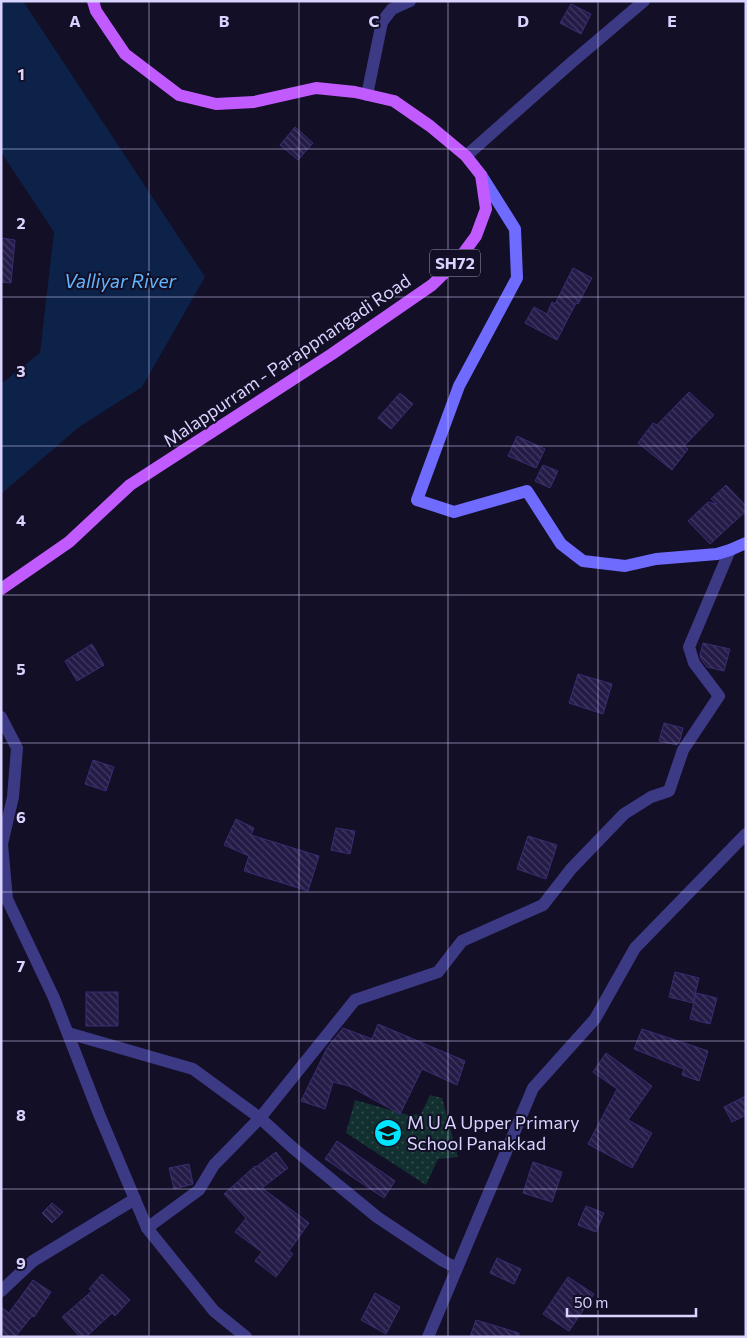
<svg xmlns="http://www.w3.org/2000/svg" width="747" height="1338" viewBox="0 0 747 1338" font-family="Commissioner,sans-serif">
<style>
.park{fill:url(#park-dots)}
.water{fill:#0c2248}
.building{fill:url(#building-back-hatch);stroke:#3b2d73}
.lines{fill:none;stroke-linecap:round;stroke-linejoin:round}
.minor{stroke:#3d3a85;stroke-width:12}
.tertiary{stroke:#3d3a85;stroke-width:12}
.secondary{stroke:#6f6bff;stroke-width:12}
.primary{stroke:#c25bff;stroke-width:12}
.grid{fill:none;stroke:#d9d4ff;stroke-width:1;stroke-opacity:0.55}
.labels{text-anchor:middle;stroke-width:4;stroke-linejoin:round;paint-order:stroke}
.shield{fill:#130f26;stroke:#9e99be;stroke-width:1}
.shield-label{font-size:16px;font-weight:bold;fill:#d9d4ff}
.street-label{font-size:18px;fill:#d9d4ff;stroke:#130f26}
.poi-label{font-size:18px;fill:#d9d4ff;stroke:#130f26;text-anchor:start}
.water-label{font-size:19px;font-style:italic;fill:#62b6ff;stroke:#130f26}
.grid-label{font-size:16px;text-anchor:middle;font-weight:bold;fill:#d9d4ff;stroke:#130f26;stroke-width:4;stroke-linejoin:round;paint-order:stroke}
</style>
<defs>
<pattern id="park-dots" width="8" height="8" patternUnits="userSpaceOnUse" patternTransform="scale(1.25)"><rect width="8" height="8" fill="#12302f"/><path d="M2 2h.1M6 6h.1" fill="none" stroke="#344d4e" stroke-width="1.8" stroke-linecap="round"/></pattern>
<pattern id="building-back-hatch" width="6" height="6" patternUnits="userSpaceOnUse" patternTransform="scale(1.25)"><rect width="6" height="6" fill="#241b47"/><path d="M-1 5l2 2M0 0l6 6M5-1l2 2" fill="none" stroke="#433b63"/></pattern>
</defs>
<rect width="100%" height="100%" fill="#130f26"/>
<polygon class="park" points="430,1095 442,1098 458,1157 438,1159 426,1185 346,1133 355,1100 408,1115 421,1114"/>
<polygon class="water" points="1,1 23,1 205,277 142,387 79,427 1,494 1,384 40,353 54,232 1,152"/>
<g class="building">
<polygon points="571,4 591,14 581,34 560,23"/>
<polygon points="295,127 313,143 298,160 280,145"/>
<polygon points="1,238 15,240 11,283 1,282"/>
<polygon points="573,268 592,278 578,304 576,303 557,340 525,323 534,307 547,314 552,302 555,304"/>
<polygon points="689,392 714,415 684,446 688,449 672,470 638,443 653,423 657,425"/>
<polygon points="400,393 413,404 391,429 378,418"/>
<polygon points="517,436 545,449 536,468 508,456"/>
<polygon points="543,465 558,471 550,488 535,481"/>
<polygon points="726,485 746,506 746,511 710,544 688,521 708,502 717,504 711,499"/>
<polygon points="703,643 730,649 724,671 707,667 701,659 700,655"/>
<polygon points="92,644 104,665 77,681 65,661"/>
<polygon points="578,674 612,684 603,714 569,703"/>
<polygon points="664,723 683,728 680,740 677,745 659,741"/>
<polygon points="93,760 114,767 106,791 85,784"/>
<polygon points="236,819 254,828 251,835 319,856 308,891 244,871 249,856 224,845"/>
<polygon points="336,828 355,831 350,854 331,850"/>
<polygon points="528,836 557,845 546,879 517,869"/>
<polygon points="675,972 699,978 693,1003 669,997"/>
<rect x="86" y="992" width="32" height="34"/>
<polygon points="696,993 717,998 710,1024 690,1019"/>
<polygon points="378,1024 465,1061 457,1085 422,1069 400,1114 349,1086 333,1082 325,1109 301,1101 327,1048 343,1028 372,1039"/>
<polygon points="642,1029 708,1051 699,1081 682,1075 684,1069 634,1049"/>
<polygon points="606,1053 652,1086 628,1120 652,1133 632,1168 588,1144 617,1089 593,1072"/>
<polygon points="746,1096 746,1115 732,1122 724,1107"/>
<polygon points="337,1141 395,1181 384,1198 325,1159"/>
<polygon points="276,1152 288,1168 262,1188 309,1223 289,1251 293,1254 276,1277 255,1261 262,1252 235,1232 246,1218 224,1194 255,1166 256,1167"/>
<polygon points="533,1162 562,1172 552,1202 523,1193"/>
<polygon points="189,1164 193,1184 174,1189 169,1168"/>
<polygon points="52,1203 63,1212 52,1223 42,1213"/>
<polygon points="586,1206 604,1213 596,1232 578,1225"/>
<polygon points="497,1258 521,1269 514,1284 490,1273"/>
<polygon points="102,1274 130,1300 115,1316 112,1313 86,1337 80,1337 62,1317 92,1291 89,1289"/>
<polygon points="568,1277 594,1294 569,1331 543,1314"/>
<polygon points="33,1280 51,1292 34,1317 32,1316 15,1337 1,1337 1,1307 9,1313"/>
<polygon points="375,1293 400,1307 386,1334 361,1320"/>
<polygon points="476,1320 519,1333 519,1337 470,1337"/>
</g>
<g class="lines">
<g class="minor">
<polyline points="367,95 382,22 392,9 410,1"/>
<polyline points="466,156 571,63 644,1"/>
<polyline points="1,717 17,748 13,797 2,844 7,899 54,998 99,1114 147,1228 214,1311 246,1337"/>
<polyline points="68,1033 193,1069 260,1118 293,1148 377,1217 443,1261 457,1268"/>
<polyline points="147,1228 199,1190 214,1165 260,1118 355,1000 438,972 462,941 543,905 571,869 624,814 651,797 669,791 683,750 719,696 694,663 689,647 730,550"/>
<polyline points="1,1291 33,1261 135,1199"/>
</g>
<polyline class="tertiary" points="428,1337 533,1088 595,1019 635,948 746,834"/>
<polyline class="secondary" points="481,175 515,229 517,278 459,386 417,500 454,512 527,491 561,544 583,561 625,566 656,559 717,554 730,550 746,543"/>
<polyline class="primary" points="1,589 69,542 130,485 332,354 432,285 459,259 476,236 486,209 481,175 466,156 430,126 394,101 355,92 316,88 254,102 216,104 179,95 125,54 96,11 93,1"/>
</g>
<path class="grid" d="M 149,1 L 149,1337M 299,1 L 299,1337M 448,1 L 448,1337M 598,1 L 598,1337M 1,149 L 746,149M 1,297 L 746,297M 1,446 L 746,446M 1,595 L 746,595M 1,743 L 746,743M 1,892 L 746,892M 1,1041 L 746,1041M 1,1189 L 746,1189"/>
<defs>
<g id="school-disc" transform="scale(1.4375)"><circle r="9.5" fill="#00e5ff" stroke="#130f26"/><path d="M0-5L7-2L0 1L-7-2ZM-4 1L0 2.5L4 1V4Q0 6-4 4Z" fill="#111"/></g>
</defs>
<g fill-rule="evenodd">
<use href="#school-disc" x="388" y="1133"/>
</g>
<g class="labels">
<rect class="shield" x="430" y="249.5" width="50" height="27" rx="4"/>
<g class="shield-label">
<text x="455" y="269">SH72</text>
</g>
<g class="street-label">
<text transform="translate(287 361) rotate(-34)" y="6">Malappurram - Parappnangadi Road</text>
</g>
<g class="poi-label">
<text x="407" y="1129">M U A Upper Primary<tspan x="407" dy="21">School Panakkad</tspan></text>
</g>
<g class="water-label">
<text x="120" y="288">Valliyar River</text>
</g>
</g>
<g class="grid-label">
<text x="75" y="27">A</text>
<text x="224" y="27">B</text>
<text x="374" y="27">C</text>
<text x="523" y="27">D</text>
<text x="672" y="27">E</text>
<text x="21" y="80">1</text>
<text x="21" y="229">2</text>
<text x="21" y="377">3</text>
<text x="21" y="526">4</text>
<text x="21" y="675">5</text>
<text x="21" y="823">6</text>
<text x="21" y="972">7</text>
<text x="21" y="1121">8</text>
<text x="21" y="1269">9</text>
</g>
<rect width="747" height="1338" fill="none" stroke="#d9d4ff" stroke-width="5"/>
<path d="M567 1308v8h129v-8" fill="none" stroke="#d9d4ff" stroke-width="2.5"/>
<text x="574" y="1308" font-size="15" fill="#d9d4ff" stroke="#130f26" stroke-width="4" paint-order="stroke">50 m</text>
</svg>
